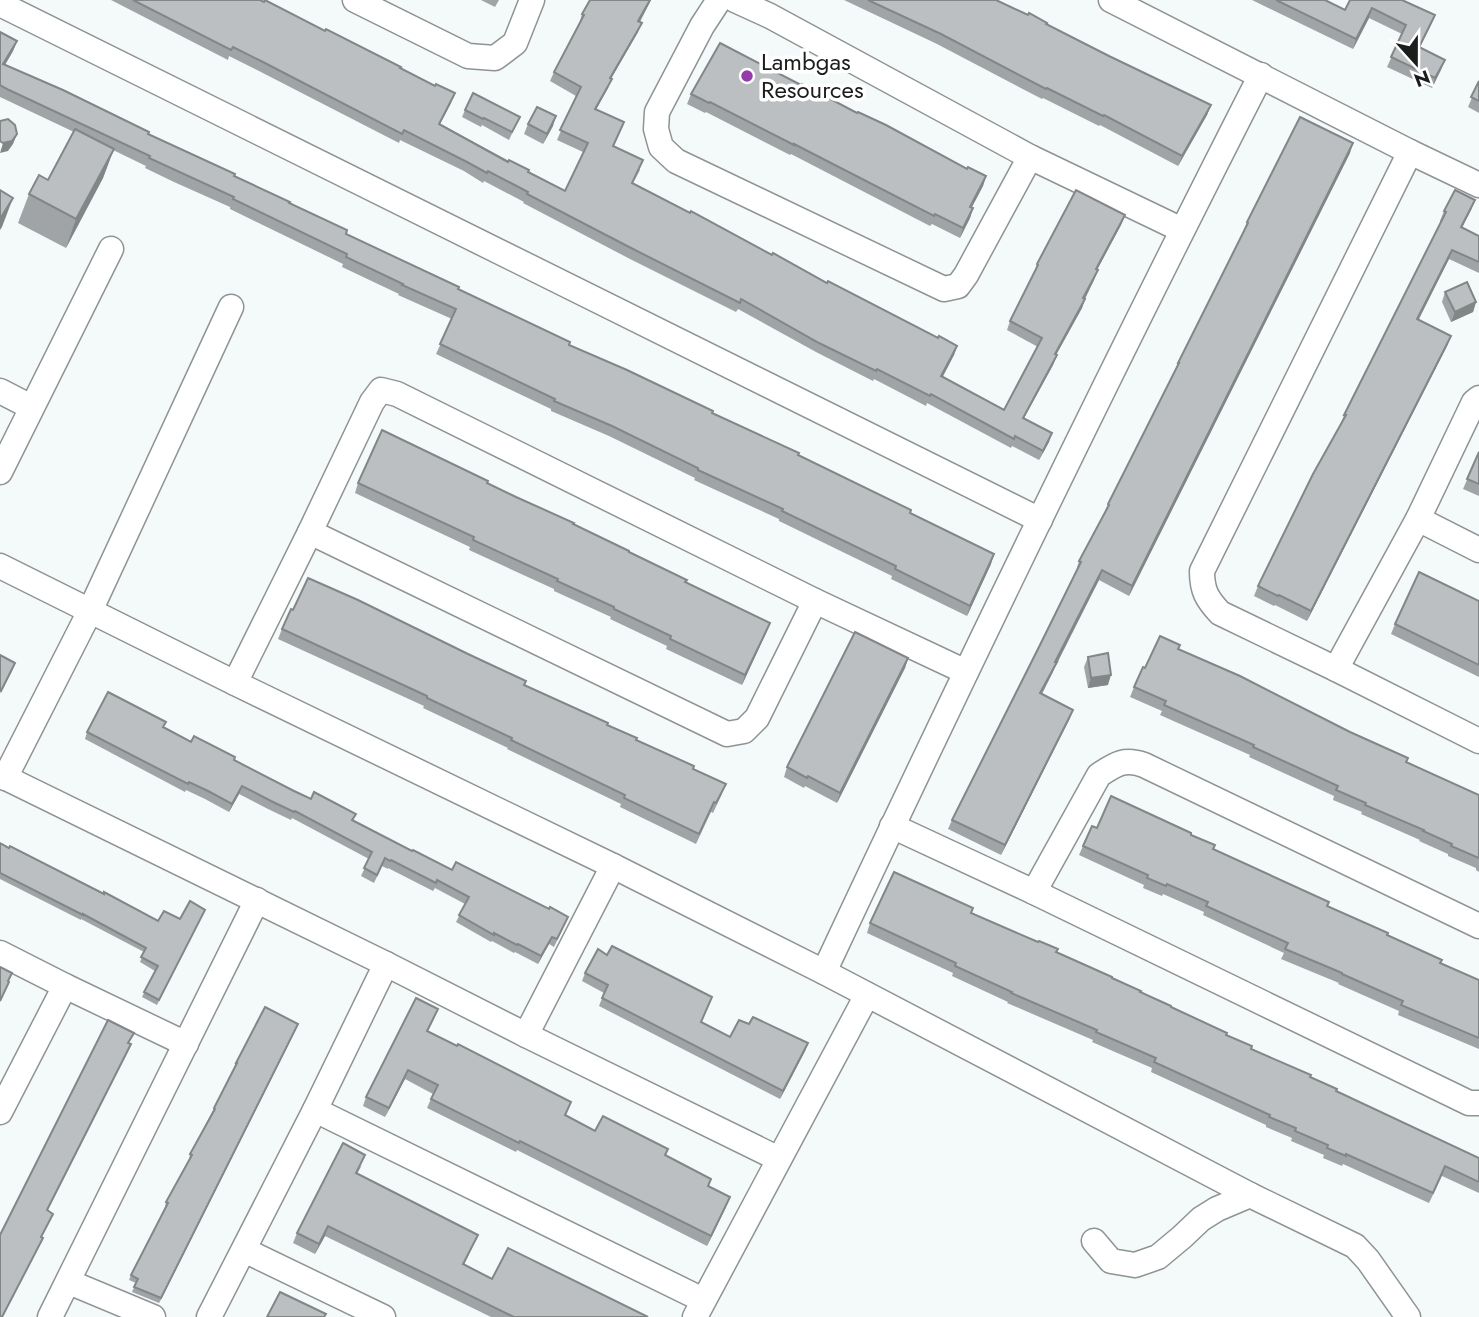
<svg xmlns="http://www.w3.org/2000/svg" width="1479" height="1317" viewBox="0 0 1479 1317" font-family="Jost,sans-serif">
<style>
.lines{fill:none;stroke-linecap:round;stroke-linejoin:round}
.minor-casing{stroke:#8e9394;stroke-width:27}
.minor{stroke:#fff;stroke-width:24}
.wall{fill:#a1a4a6}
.shaded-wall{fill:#838687}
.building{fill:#bbbfc1;stroke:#838687;stroke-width:2}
.poi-dot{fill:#943ca9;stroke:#fff;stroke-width:2.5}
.labels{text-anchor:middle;stroke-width:7;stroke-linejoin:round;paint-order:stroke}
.poi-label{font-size:24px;fill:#1b1d1d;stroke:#fff;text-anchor:start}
</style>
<rect width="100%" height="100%" fill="#f4fafa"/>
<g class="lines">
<g class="minor-casing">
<g id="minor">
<polyline points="355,0 468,56 495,58 515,43 532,0"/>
<polyline points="719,0 702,26 657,112 656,129 661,147 676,161 944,289 958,286 966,275 1030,157"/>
<polyline points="735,0 770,16 1030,157 1182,230"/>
<path d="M 1111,0 L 1410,152 L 1202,571 C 1202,591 1207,599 1220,613 L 1336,669 L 1479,741"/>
<polyline points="0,4 1040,520"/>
<polyline points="1410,152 1479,185"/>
<polyline points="0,391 31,407"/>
<polyline points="0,472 111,249"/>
<polyline points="1418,519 1474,402 1479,398"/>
<polyline points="310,532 727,734 744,731 757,718 815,601"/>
<polyline points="0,566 235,683 613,866 824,972 1250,1195 1355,1246 1368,1260 1408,1317"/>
<polyline points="1336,669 1418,519 1479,550"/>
<polyline points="235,683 310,532 372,402 381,390 397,394 815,601 966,672"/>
<polyline points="0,775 386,964 526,1035 779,1159"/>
<polyline points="5,778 90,611 231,307"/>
<polyline points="892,826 1034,892 1469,1103 1479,1103"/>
<path d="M 1034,892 L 1099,775 C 1116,764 1124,758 1144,765 L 1479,926"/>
<polyline points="0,953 65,986 186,1044"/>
<path d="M 824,972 C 965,671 1110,371 1261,75"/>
<polyline points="526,1035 613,866"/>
<polyline points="315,1110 703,1300"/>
<polyline points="0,1112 65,986"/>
<polyline points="1094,1241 1111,1261 1135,1265 1158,1257 1182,1237 1201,1219 1217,1209 1250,1195"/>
<polyline points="244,1250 383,1317"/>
<polyline points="69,1282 153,1317"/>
<polyline points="50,1317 257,900"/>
<polyline points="209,1317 315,1110 386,964"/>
<polyline points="695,1317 867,995"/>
</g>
</g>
<use href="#minor" class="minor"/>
</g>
<g class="wall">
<polygon points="111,0 260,0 400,68 451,103 440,124 565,191 583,152 557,140 576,96 550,81 554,72 579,24 582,14 590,0 651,0 640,22 638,32 611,79 608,88 596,110 624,122 614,146 640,170 633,183 827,283 938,338 957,346 954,355 942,377 1004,410 1038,347 1007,330 1010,321 1034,274 1037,264 1125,215 1121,225 1097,270 1094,280 1085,299 1082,308 1056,355 1053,365 1024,418 1049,442 1039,460 1012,446 1011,448 927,403 926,406 874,379 873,381 816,352 738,309 736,312 630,259 523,203 524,202 484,181 483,183 464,171 400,140 399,143 257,70 229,56 228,60"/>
<polygon points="481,0 499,0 495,7"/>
<polygon points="844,0 996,0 1046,24 1109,56 1211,105 1207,115 1178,166 1100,125 1099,126 1043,98 1042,99 937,44"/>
<polygon points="1252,0 1325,0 1345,10 1350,0 1435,15 1420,47 1445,60 1432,88 1387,67 1402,34 1369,18 1353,49"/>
<polygon points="0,32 17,41 13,51 5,65 234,176 346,234 569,345 798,455 910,513 991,564 967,616 891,579 892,576 779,521 779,519 694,480 695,478 609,436 551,411 551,409 436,354 452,319 398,295 399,294 342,267 343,264 230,209 230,207 174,182 145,168 146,166 113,150 103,178 66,248 18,223 29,194 48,180 74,132 0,97"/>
<polygon points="1479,81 1479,113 1468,107"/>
<polygon points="691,94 857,113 967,169 986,176 983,186 972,207 973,208 970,218 960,238 932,224 930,226 791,154 790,155 706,112 705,113 687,104"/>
<polygon points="465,110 520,117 509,140 482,125 481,127 462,117"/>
<polygon points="528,124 553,126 543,144 524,134"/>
<polygon points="1350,153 1129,596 1099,580 1056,662 1053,672 1042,694 1073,710 1069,720 1001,855 948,829 952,820 1076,571 1079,561 1104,514 1108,504 1174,373 1178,363 1243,232 1247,222"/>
<polygon points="1475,200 1471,210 1462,228 1479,236 1479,273 1449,259 1418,319 1451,336 1447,346 1307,621 1275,605 1274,606 1254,596 1258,586 1341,424 1344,415 1441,222 1440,221 1444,211"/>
<polygon points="1445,292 1476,302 1473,312 1451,322 1442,302"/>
<polygon points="1479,452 1479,496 1463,489"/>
<polygon points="358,483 487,483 573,524 685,582 766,633 742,685 666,649 667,646 610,619 611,617 554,591 554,589 469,550 470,547 355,493"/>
<polygon points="1479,601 1479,677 1391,634 1395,624"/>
<polygon points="282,629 525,685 607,725 693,769 722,794 713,813 711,812 696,844 620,807 621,804 507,749 508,748 423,708 424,706 278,639"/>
<polygon points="1178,649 1407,762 1479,795 1479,872 1476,870 1476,868 1448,856 1448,854 1419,841 1420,840 1361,814 1362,812 1333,800 1334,796 1249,757 1250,755 1160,715 1162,711 1130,697 1134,687 1145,668"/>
<polygon points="1088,657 1108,685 1088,688 1084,667"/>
<polygon points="908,658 905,668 837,803 805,786 804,788 784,777 787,767"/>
<polygon points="166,722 164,727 191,742 234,760 311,799 356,814 353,821 412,851 565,924 554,947 549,944 538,964 515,952 514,953 492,941 491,942 456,922 465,904 435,888 433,891 388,868 388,869 382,866 374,883 361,876 369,859 292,818 291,820 268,809 239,794 229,812 205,799 186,790 185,792 85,739 87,732"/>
<polygon points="1097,828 1191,835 1213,849 1441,963 1479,980 1479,1049 1398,1015 1399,1011 1338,984 1339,983 1281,959 1284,953 1203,915 1204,912 1163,894 1162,896 1143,888 1144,885 1079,855 1083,846"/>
<polygon points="0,843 158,921 180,919 205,910 157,1005 142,997 155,971 140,962 144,952 81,919 81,920 0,879"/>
<polygon points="972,913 1112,978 1336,1091 1479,1158 1479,1193 1442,1176 1429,1203 1343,1164 1342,1166 1323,1158 1324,1155 1291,1141 1292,1138 1266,1127 1266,1125 1151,1072 1152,1068 1092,1042 1093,1040 1007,1003 1008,1002 952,976 953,973 867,933 870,923"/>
<polygon points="607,955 712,997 701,1022 730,1037 749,1024 808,1043 805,1051 780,1099 599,1006 604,993 582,981 585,973"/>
<polygon points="434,1019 428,1031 571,1102 566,1115 595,1131 668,1149 666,1155 709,1186 726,1207 707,1246 517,1150 516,1152 427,1108 433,1094 405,1079 385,1117 363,1106 366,1097"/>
<polygon points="298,1024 159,1303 132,1292 136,1283 129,1280 131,1275 166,1207 165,1207 166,1202 189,1160 190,1154 235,1068 234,1068 236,1063"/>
<polygon points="362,1165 357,1174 478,1235 464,1265 492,1279 648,1317 491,1317 325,1236 315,1254 293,1243 297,1233"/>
</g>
<g class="shaded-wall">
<polygon points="650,0 651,0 635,30 638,21"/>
<polygon points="1372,8 1369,18 1353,49 1356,39"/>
<polygon points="1435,15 1431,25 1415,57 1419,47"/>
<polygon points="642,23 638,32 606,87 610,78"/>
<polygon points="17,41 13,51 0,73 3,64"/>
<polygon points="1445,60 1441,70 1432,88 1435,78"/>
<polygon points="612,79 608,88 591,118 595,109"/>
<polygon points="455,93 451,103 435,133 439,124"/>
<polygon points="1211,105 1207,115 1178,166 1182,156"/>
<polygon points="556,116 553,126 543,144 547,134"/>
<polygon points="17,134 13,144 8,151 0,153 3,143"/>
<polygon points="1353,143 1350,153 1129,596 1132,586"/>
<polygon points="114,149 103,178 66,248 76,219"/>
<polygon points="986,176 983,186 967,216 970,207"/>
<polygon points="13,198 2,227 0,230 0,219"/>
<polygon points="1475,200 1471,210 1457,237 1461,227"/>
<polygon points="973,208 970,218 960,238 963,228"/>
<polygon points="1125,215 1121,225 1092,279 1096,269"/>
<polygon points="1452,250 1449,259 1414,329 1417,319"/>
<polygon points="1098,270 1094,280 1080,308 1083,298"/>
<polygon points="1085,299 1082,308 1051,364 1055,354"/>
<polygon points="1476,302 1473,312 1451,322 1455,312"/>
<polygon points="1451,336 1447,346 1307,621 1311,611"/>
<polygon points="957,346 954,355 938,386 941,376"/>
<polygon points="1057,355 1053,365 1019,427 1023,418"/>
<polygon points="1052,433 1049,442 1039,460 1043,451"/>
<polygon points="994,554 991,564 967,616 970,606"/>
<polygon points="1102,570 1099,580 1037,703 1055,662"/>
<polygon points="770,623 766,633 742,685 745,675"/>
<polygon points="908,658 905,668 837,803 840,793"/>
<polygon points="15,663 12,671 0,694 1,691"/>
<polygon points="1111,675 1108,685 1088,688 1091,678"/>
<polygon points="1073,710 1069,720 1001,855 1005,845"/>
<polygon points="242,786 239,794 229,812 232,804"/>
<polygon points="552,937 549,944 538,964 541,956"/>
<polygon points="298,1024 296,1029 159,1303 161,1298"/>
<polygon points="808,1043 805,1051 780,1099 783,1091"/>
<polygon points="131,1044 129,1049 45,1215 47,1210"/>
<polygon points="408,1070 405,1079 385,1117 389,1108"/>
<polygon points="730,1197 726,1207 707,1246 711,1236"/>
<polygon points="328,1226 325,1236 315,1254 319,1244"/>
</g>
<g class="building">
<polygon points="133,0 260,0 264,2 265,0 325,31 326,29 401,67 400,68 435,86 436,84 455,93 439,124 508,162 509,160 529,170 528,172 565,191 588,143 560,130 581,87 554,72 584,15 582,14 590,0 650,0 638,21 642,23 610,78 612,79 595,109 624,122 613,146 643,160 632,183 690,213 691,211 772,255 773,253 827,283 828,281 938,338 939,336 957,346 941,376 1004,410 1042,338 1010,321 1038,265 1037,264 1076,190 1125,215 1096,269 1098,270 1083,298 1085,299 1055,354 1057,355 1023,418 1052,433 1043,451 1015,436 1014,439 931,394 930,396 877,369 876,371 819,343 741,299 740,303 633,249 527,194 528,192 488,171 487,173 467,162 404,130 402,134 261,61 233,47 231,50"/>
<polygon points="868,0 996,0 1028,15 1029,13 1047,23 1046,24 1109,56 1211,105 1182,156 1104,115 1103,116 1047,88 1046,89 941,34"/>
<polygon points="1276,0 1325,0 1345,10 1350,0 1402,0 1435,15 1419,47 1445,60 1435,78 1391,57 1406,25 1372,8 1356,39"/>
<polygon points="0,32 17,41 3,64 63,90 149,132 148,134 235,174 234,176 290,202 289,203 347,230 346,234 459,287 458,289 570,342 569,345 627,370 713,411 712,413 799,453 798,455 911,510 910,513 994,554 970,606 895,569 896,566 782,511 783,509 698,470 698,468 612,426 554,401 555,399 440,344 456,309 402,285 403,284 346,257 347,254 233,199 234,197 149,158 150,156 9,90 0,85"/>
<polygon points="720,43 801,85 802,84 857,113 858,112 886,125 967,169 968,167 986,176 970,207 973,208 963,228 935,214 934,216 794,144 794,145 710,102 709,103 691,94"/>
<polygon points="1479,81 1479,101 1471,97"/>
<polygon points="473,93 520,117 512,132 484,118 483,119 465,110"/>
<polygon points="537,107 556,116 547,134 528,124"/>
<polygon points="1300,117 1353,143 1132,586 1102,570 1055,662 1057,662 1040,693 1073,710 1005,845 952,820 1038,649 1081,562 1079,561 1109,505 1108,504 1179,363 1178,363 1248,223 1247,222"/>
<polygon points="8,119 15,125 17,134 12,141 3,143 0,141 0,121"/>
<polygon points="75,129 114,149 76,219 29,194 39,175 48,180"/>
<polygon points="0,190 13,198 0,219"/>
<polygon points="1455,190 1475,200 1461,227 1479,236 1479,262 1452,250 1417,319 1451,336 1311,611 1279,595 1278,596 1258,586 1313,474 1346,415 1344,415 1446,212 1444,211"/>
<polygon points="1467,282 1476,302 1455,312 1445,292"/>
<polygon points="382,430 488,481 487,483 516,497 574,523 573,524 629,551 629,552 687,580 685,582 770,623 745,675 670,639 671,636 614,609 614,607 557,581 558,579 473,540 474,537 358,483"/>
<polygon points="1479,452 1479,484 1467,479"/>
<polygon points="1419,572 1479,601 1479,665 1395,624"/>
<polygon points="308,578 358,600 468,654 526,681 524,685 608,723 607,725 637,738 636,740 694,766 693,769 726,784 716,803 714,802 699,834 624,798 625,795 511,740 512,738 427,698 427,696 282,629 291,609 293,610"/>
<polygon points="855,632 908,658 840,793 808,776 807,778 787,767"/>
<polygon points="1160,636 1180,645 1178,649 1240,676 1350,732 1408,758 1406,762 1479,795 1479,858 1451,846 1452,844 1423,831 1424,830 1365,805 1366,803 1336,790 1338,786 1253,747 1254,745 1164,705 1166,701 1134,687 1143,667 1145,668"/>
<polygon points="1108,653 1111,675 1091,678 1088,657"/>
<polygon points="0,655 15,663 1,691 0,690"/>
<polygon points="108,692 166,722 163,727 191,742 194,736 235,757 234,760 294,791 311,799 314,792 333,802 356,814 352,820 412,851 413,850 452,870 456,862 549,909 550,907 568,917 557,939 552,937 541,956 518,944 517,945 494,933 494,935 459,915 469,897 437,880 436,883 391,860 390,861 385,858 377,875 364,868 372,852 295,811 294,812 271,801 242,786 232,804 208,791 189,782 188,784 87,732"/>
<polygon points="1111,796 1191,833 1191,835 1215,845 1213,849 1329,902 1327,906 1388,933 1387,935 1442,960 1440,963 1479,980 1479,1038 1401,1005 1403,1001 1342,974 1342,973 1285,949 1288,943 1206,906 1208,902 1167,884 1166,886 1147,878 1148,875 1083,846 1092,826 1097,828"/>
<polygon points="0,843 9,848 10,846 104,894 104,892 158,921 164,911 180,919 190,901 205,910 159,1000 144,992 158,966 141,957 146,948 83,914 83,915 0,873"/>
<polygon points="894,872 973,908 971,913 1038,942 1039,941 1058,949 1056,952 1112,977 1112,978 1141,991 1140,992 1171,1006 1171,1007 1227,1033 1226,1035 1252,1046 1251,1049 1311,1075 1310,1077 1337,1089 1336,1091 1479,1158 1479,1182 1445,1166 1433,1193 1346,1154 1346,1156 1327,1148 1328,1145 1295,1131 1296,1128 1269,1117 1270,1115 1154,1062 1156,1058 1096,1032 1097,1030 1011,993 1012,992 955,966 956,963 870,923"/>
<polygon points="612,946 712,997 701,1022 730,1037 739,1020 749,1024 753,1017 808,1043 783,1091 602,998 608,985 585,973 598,949 607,955"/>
<polygon points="0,967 12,973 8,981 9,982 0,1001"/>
<polygon points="416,998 438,1009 427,1031 457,1046 458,1044 571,1102 565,1115 595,1131 603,1116 668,1149 665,1155 711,1179 708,1186 730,1197 711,1236 520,1141 519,1143 431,1099 438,1085 408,1070 389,1108 366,1097"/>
<polygon points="265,1007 298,1024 161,1298 134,1287 138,1279 131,1275 168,1203 166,1202 192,1155 190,1154 215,1109 214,1108 237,1063 236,1063"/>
<polygon points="108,1020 134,1033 128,1043 131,1044 47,1210 53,1214 41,1237 43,1238 2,1317 0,1317 0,1235"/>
<polygon points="343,1143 365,1155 356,1173 478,1235 463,1264 492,1279 508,1248 648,1317 514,1317 328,1226 319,1244 297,1233"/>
<polygon points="280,1292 326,1314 324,1317 267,1317"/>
</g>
<circle class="poi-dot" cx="747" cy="76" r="7"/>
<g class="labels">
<g class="poi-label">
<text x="761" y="70">Lambgas<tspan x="761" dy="28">Resources</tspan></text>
</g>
</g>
<g transform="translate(1416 63) rotate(159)" stroke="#ffffff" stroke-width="5" paint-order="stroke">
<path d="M0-5L12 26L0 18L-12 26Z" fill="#1b1d1d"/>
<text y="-10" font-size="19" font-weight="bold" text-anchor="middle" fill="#1b1d1d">N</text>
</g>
</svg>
